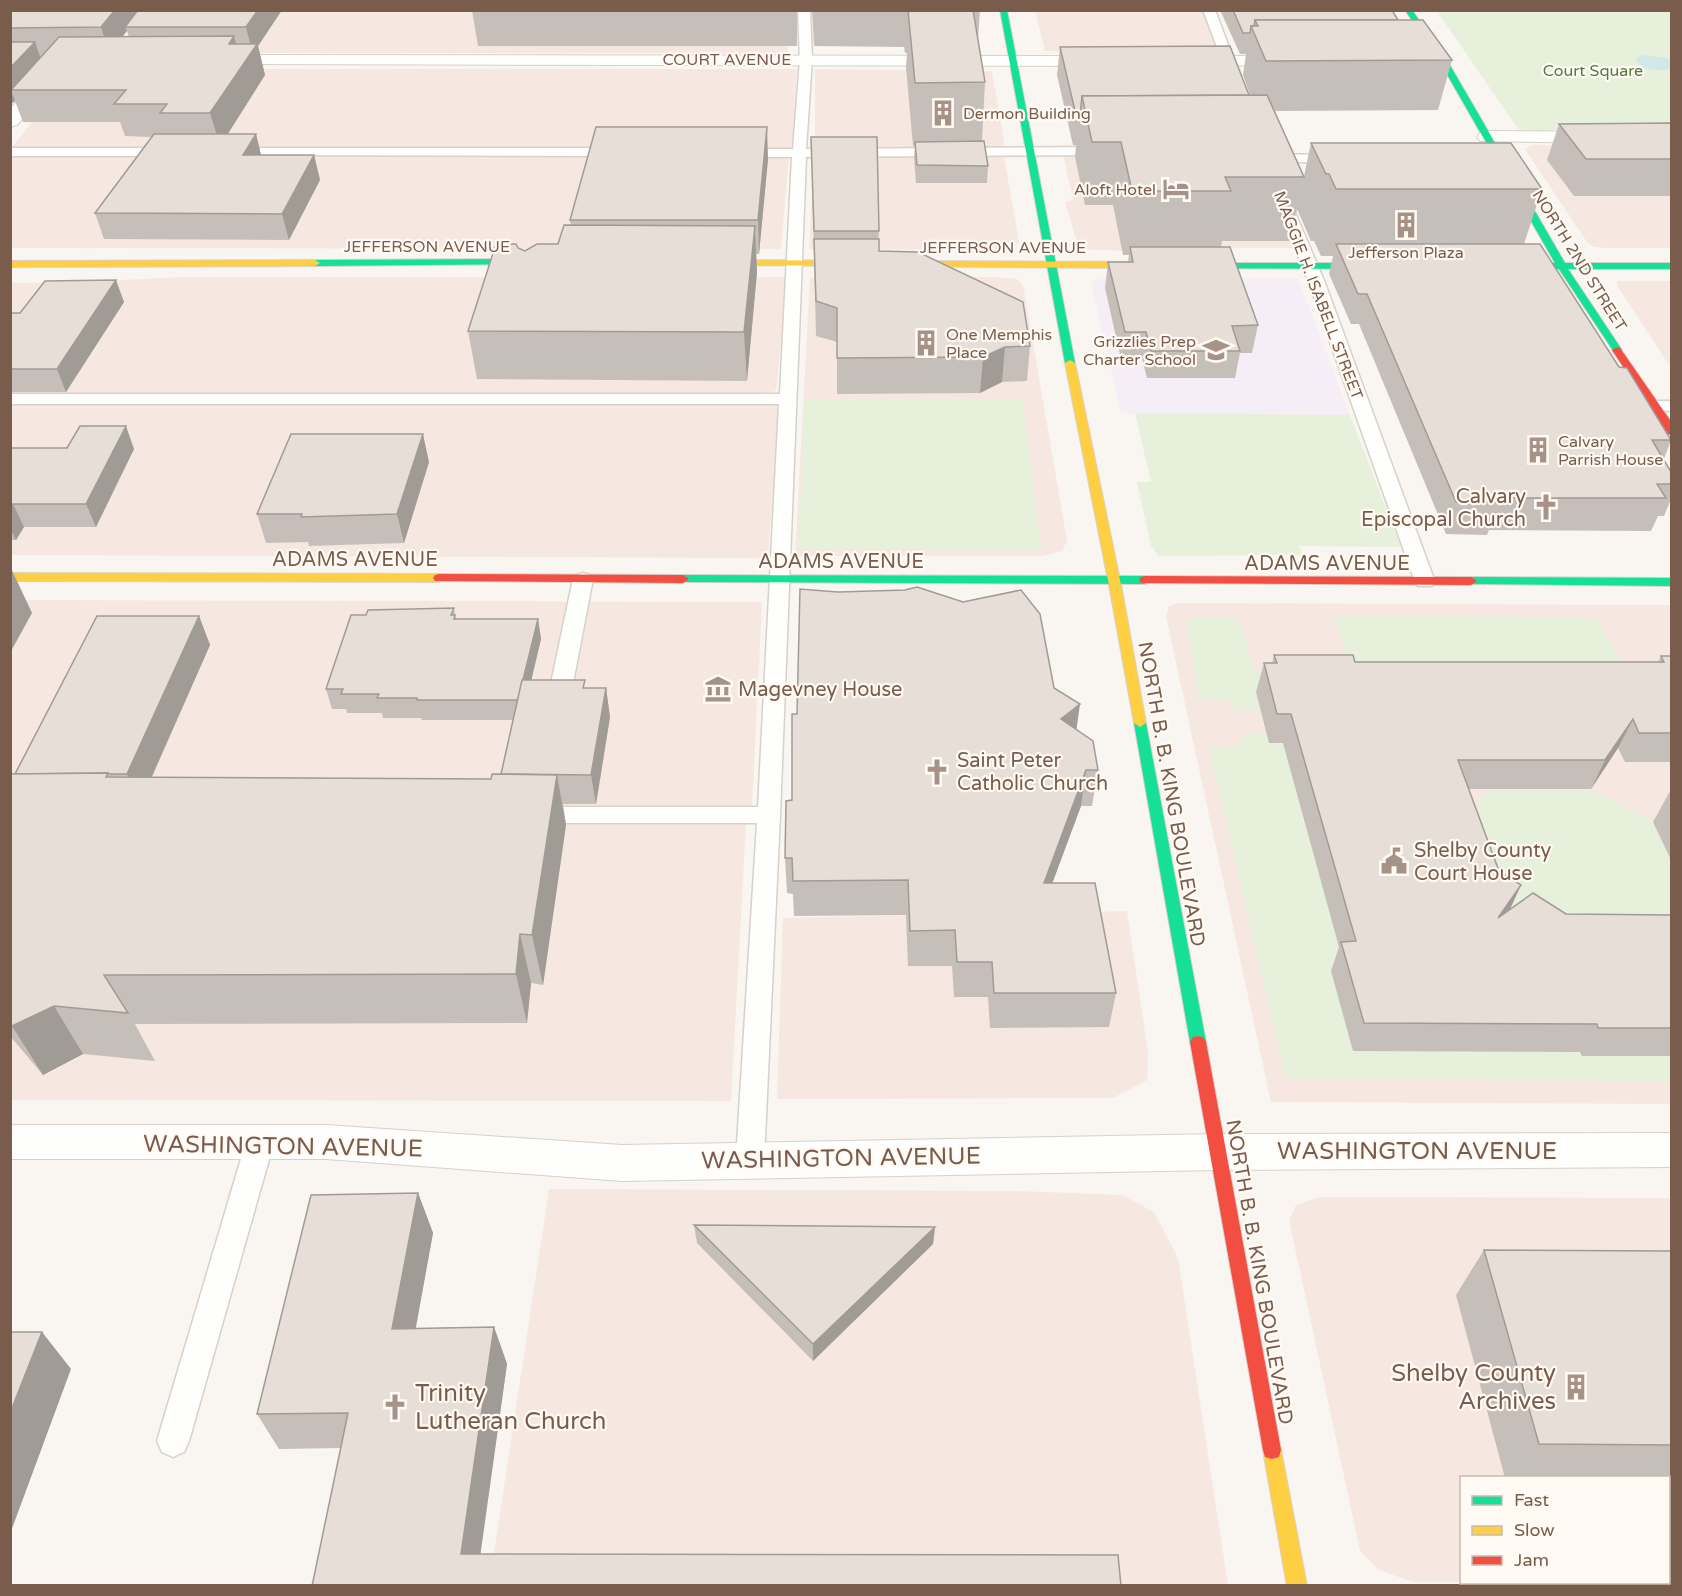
<svg xmlns="http://www.w3.org/2000/svg" width="1682" height="1596" viewBox="0 0 1682 1596" font-family="'Varela Round',sans-serif">
<style>
.commercial{fill:#f6e8e1}
.education{fill:#f6eef6}
.green{fill:#e7f0db}
.water{fill:#d0e8ea}
.lines{fill:none;stroke-linecap:round;stroke-linejoin:round}
.lane-casing{stroke:#d7d1cb;stroke-width:3}
.street-casing{stroke:#d7d1cb;stroke-width:2}
.fast-casing{stroke:#d9d2cb;stroke-width:2}
.slow-casing{stroke:#d9d2cb;stroke-width:2}
.jam-casing{stroke:#d9d2cb;stroke-width:2}
.lane{fill:#fefefd;fill-rule:evenodd}
.street{fill:#fefefd;fill-rule:evenodd}
.fast{fill:#16e098;fill-rule:evenodd}
.slow{fill:#ffcf43;fill-rule:evenodd}
.jam{fill:#f24e42;fill-rule:evenodd}
.wall{fill:#c6bfb9;fill-rule:evenodd}
.shaded-wall{fill:#a19b96}
.building{fill:#e6ded7;stroke:#a19b96;stroke-width:1.5}
.labels{text-anchor:middle;stroke-width:4.5;stroke-linejoin:round;paint-order:stroke}
.far-street-label{font-size:16px;fill:#7a5c4d;stroke:#fffaf3}
.far-park-label{font-size:16px;fill:#537a41;stroke:#fffaf3}
.far-poi-label{font-size:16px;fill:#7a5c4d;stroke:#fffaf3;text-anchor:start}
.poi-label{font-size:20px;fill:#7a5c4d;stroke:#fffaf3;text-anchor:start}
.street-label{font-size:20px;fill:#7a5c4d;stroke:#fffaf3}
.near-street-label{font-size:24px;fill:#7a5c4d;stroke:#fffaf3}
.near-poi-label{font-size:24px;fill:#7a5c4d;stroke:#fffaf3;text-anchor:end}
</style>
<rect width="100%" height="100%" fill="#f9f5f0"/>
<g class="commercial">
<polygon points="174,11 792,11 787,53 157,53"/>
<polygon points="1035,11 1203,11 1219,53 1045,51"/>
<polygon points="128,69 797,69 792,148 12,147 70,76"/>
<polygon points="815,69 992,71 1005,148 815,148"/>
<polygon points="1532,145 1671,147 1671,248 1607,248 1594,247 1587,242 1525,149"/>
<polygon points="1063,153 1257,154 1292,248 1192,248 1182,253 1079,249 1065,202 1073,200"/>
<polygon points="11,155 789,155 781,249 11,248"/>
<polygon points="814,156 1004,156 1019,242 1012,249 1002,250 809,249"/>
<polygon points="186,277 787,277 776,391 751,396 11,393 11,283 77,282"/>
<polygon points="995,277 1017,279 1023,285 1067,541 1062,551 1043,556 795,556 810,278"/>
<polygon points="1617,281 1671,281 1671,368 1618,287"/>
<polygon points="11,403 779,405 768,558 11,555"/>
<polygon points="11,600 762,602 752,806 11,804"/>
<polygon points="1178,603 1671,605 1671,1104 1271,1102 1166,616 1169,606"/>
<polygon points="11,821 746,823 731,1101 11,1100"/>
<polygon points="1127,911 1148,1053 1147,1080 1134,1087 1113,1098 777,1099 783,918"/>
<polygon points="549,1189 1017,1191 1122,1195 1154,1212 1178,1258 1228,1585 489,1586"/>
<polygon points="1319,1197 1671,1198 1671,1584 1497,1583 1668,1582 1668,1478 1462,1478 1461,1582 1413,1582 1379,1570 1360,1551 1289,1220 1296,1205"/>
</g>
<polygon class="education" points="1105,278 1298,278 1350,415 1121,413 1092,288 1093,281"/>
<g class="green">
<polygon points="1437,11 1671,11 1671,129 1557,129 1543,132 1518,129"/>
<polygon points="1022,399 1042,549 798,550 805,400"/>
<polygon points="1135,413 1350,415 1401,547 1299,546 1303,555 1159,556 1151,546 1137,482 1151,482"/>
<polygon points="1333,616 1596,617 1623,667 1351,669"/>
<polygon points="1239,617 1253,666 1260,672 1272,674 1269,691 1256,692 1261,710 1234,711 1234,704 1222,699 1199,700 1187,618"/>
<polygon points="1267,733 1269,743 1283,743 1346,970 1353,1051 1580,1052 1582,1056 1671,1056 1671,1081 1286,1079 1209,748 1234,747 1243,742 1242,734"/>
<polygon points="1492,789 1591,789 1653,822 1671,860 1671,926 1551,942 1486,900 1458,822"/>
</g>
<path class="water" d="M 1642,55 L 1668,58 L 1671,60 L 1671,69 C 1660,71 1640,71 1636,59 Z"/>
<g class="lines">
<g class="lane-casing">
<g id="lane">
<polygon points="798,10 810,10 812,60 806,149 1105,147 1112,151 1105,155 806,157 780,815 764,1160 760,1169 750,1172 740,1169 736,1160 757,823 534,823 526,821 523,815 526,809 534,807 758,807 779,404 10,404 10,394 780,394 792,157 739,157 732,153 739,149 793,149 800,60"/>
<polygon points="1203,10 1215,10 1240,76 1238,79 1230,79 1228,76"/>
<polygon points="10,148 172,148 179,152 172,156 10,156"/>
<polygon points="232,148 619,148 626,152 619,156 227,155 225,152"/>
<polygon points="1267,154 1336,155 1343,159 1336,163 1262,161 1260,158 1262,155"/>
<polygon points="1282,194 1289,198 1325,283 1435,582 1432,586 1418,586 1415,582 1309,283 1275,198"/>
<polygon points="1653,401 1672,401 1672,411 1647,410 1644,406 1647,402"/>
<polygon points="583,573 590,575 593,579 572,688 568,693 561,695 554,693 550,688 573,579 576,575"/>
<polygon points="260,1130 270,1134 274,1142 189,1441 184,1452 173,1457 162,1452 157,1441 246,1142 250,1134"/>
</g>
</g>
<g class="street-casing">
<g id="street">
<polygon points="216,55 1103,56 1109,57 1112,61 1109,65 1103,66 210,64 207,60 210,56"/>
<polygon points="1191,56 1289,56 1295,57 1298,61 1295,65 1289,66 1185,65 1182,61 1185,57"/>
<polygon points="49,72 56,74 58,78 56,82 17,125 10,127 10,109 42,74"/>
<polygon points="1487,131 1672,132 1672,144 1480,141 1477,137 1480,133"/>
<polygon points="10,1125 326,1125 622,1145 1219,1134 1672,1133 1672,1167 1219,1170 622,1181 326,1159 10,1159"/>
</g>
</g>
<g class="fast-casing">
<g id="fast">
<polygon points="1000,10 1007,10 1075,363 1070,366 1065,363"/>
<polygon points="1405,10 1412,10 1448,62 1565,263 1672,263 1672,269 1568,269 1622,350 1620,352 1614,352 1559,269 1508,269 1503,266 1508,263 1555,263 1440,62"/>
<polygon points="536,259 541,262 539,264 315,266 310,263 315,260"/>
<polygon points="1139,263 1376,263 1381,266 1376,269 1142,268 1139,267"/>
<polygon points="683,575 1145,576 1151,580 1145,584 679,582 677,579"/>
<polygon points="1471,577 1672,578 1672,586 1467,584 1465,581"/>
<polygon points="1140,719 1146,723 1206,1042 1203,1047 1198,1048 1193,1047 1190,1042 1134,723"/>
</g>
</g>
<g class="slow-casing">
<g id="slow">
<polygon points="713,260 1142,262 1147,265 1142,268 710,265 708,263"/>
<polygon points="10,261 315,260 320,263 315,266 10,267"/>
<polygon points="1070,360 1075,363 1122,590 1146,723 1140,727 1134,723 1110,590 1065,363"/>
<polygon points="10,573 439,574 445,578 439,582 10,581"/>
<polygon points="1272,1441 1279,1443 1281,1450 1307,1586 1287,1586 1263,1450 1265,1443"/>
</g>
</g>
<g class="jam-casing">
<g id="jam">
<polygon points="1617,347 1620,348 1672,423 1672,435 1668,434 1612,350"/>
<polygon points="439,574 683,575 689,579 683,583 435,581 433,578 435,575"/>
<polygon points="1145,576 1471,577 1477,581 1471,585 1141,583 1139,580 1141,577"/>
<polygon points="1198,1036 1203,1037 1206,1042 1281,1450 1279,1457 1272,1459 1265,1457 1263,1450 1190,1042 1193,1037"/>
</g>
</g>
<use href="#lane" class="lane"/>
<use href="#street" class="street"/>
<use href="#fast" class="fast"/>
<use href="#slow" class="slow"/>
<use href="#jam" class="jam"/>
</g>
<g class="wall">
<path d="M 10,10 L 282,10 L 258,46 L 265,75 L 228,134 L 256,134 L 261,155 L 314,155 L 320,180 L 289,240 L 104,239 L 95,213 L 152,137 L 125,136 L 120,122 L 23,122 L 15,101 L 10,105 ZM 127,31 L 129,37 L 122,37 Z"/>
<polygon points="472,10 797,10 797,46 478,46"/>
<polygon points="812,10 980,10 978,39 985,82 982,141 988,166 987,183 916,183 914,159 915,146 913,146 906,67 907,53 905,53 904,47 814,46"/>
<polygon points="1220,10 1392,10 1398,20 1452,60 1438,110 1274,111 1304,176 1311,143 1542,189 1524,244 1619,367 1671,440 1664,459 1671,472 1671,499 1664,516 1658,516 1651,531 1489,530 1487,535 1446,534 1359,324 1351,324 1329,274 1333,256 1321,256 1314,241 1311,241 1297,209 1290,241 1222,241 1221,247 1258,325 1252,353 1240,353 1235,378 1147,378 1142,359 1121,359 1105,288 1108,262 1128,262 1129,255 1123,255 1113,205 1085,205 1075,157 1076,145 1073,145 1057,75 1060,47 1250,95 1243,75 1246,54 1240,54"/>
<polygon points="1671,123 1671,196 1574,196 1547,160 1559,124"/>
<polygon points="811,137 877,137 879,251 1030,346 1027,381 1002,382 980,393 837,394 837,342 816,336"/>
<polygon points="768,159 759,254 756,254 757,272 747,381 477,379 468,331 518,248 525,251 558,244 571,225 570,220"/>
<polygon points="124,302 66,392 10,392 10,313 20,313"/>
<polygon points="10,448 134,449 96,527 24,527 16,540 10,540"/>
<polygon points="429,462 404,543 309,546 308,542 266,543 257,514"/>
<polygon points="454,608 456,619 538,619 541,639 531,680 586,688 606,688 610,717 596,804 563,804 566,825 543,985 531,983 527,1023 135,1024 155,1061 83,1054 43,1075 10,1036 10,774 15,774 199,616 210,645 152,777 491,779 501,774 513,720 422,720 421,718 383,718 382,713 347,713 346,709 332,709 326,689 366,615"/>
<polygon points="1274,655 1355,662 1658,662 1661,656 1671,656 1671,762 1625,762 1618,748 1591,789 1469,789 1509,911 1566,914 1671,915 1671,1056 1582,1056 1580,1052 1353,1051 1331,971 1339,947 1283,743 1269,743 1256,692 1264,663 1272,663"/>
<polygon points="1054,688 1098,770 1092,806 1081,806 1052,883 1116,993 1109,1027 990,1028 988,997 954,997 952,966 908,966 906,915 794,916 793,894 787,893 785,858 792,800"/>
<polygon points="1671,791 1671,860 1653,822 1669,793"/>
<polygon points="418,1193 433,1233 415,1328 494,1327 507,1364 480,1554 312,1586 341,1448 279,1449 257,1414"/>
<polygon points="694,1225 935,1227 933,1244 813,1361 697,1243"/>
<polygon points="1484,1250 1671,1251 1671,1486 1668,1486 1668,1478 1505,1478 1456,1295"/>
</g>
<g class="shaded-wall">
<polygon points="115,10 144,10 125,27 127,31 109,53 101,27"/>
<polygon points="258,10 282,10 258,46 265,75 220,146 210,113 229,44 234,36 242,66 252,51 246,27"/>
<polygon points="35,42 44,68 11,90 15,101 10,105 10,68"/>
<polygon points="767,127 768,159 759,254 758,220"/>
<polygon points="256,134 262,159 243,155"/>
<polygon points="314,155 320,180 289,240 282,214"/>
<polygon points="755,226 757,272 747,381 744,332"/>
<polygon points="116,280 124,302 66,392 57,369"/>
<polygon points="1005,347 1002,382 980,393 983,357"/>
<polygon points="126,426 134,449 96,527 86,504"/>
<polygon points="423,434 429,462 404,543 397,514"/>
<polygon points="13,504 24,527 16,540 10,528 10,507"/>
<polygon points="10,566 32,613 10,653"/>
<polygon points="199,616 210,645 140,803 127,774"/>
<polygon points="538,619 541,639 522,720 518,700"/>
<polygon points="606,688 610,717 596,804 591,775"/>
<polygon points="1080,704 1075,740 1061,719"/>
<polygon points="1633,719 1618,748 1591,789 1605,760"/>
<polygon points="1086,770 1081,806 1039,919 1044,883"/>
<polygon points="557,775 566,825 543,985 532,935"/>
<polygon points="1521,885 1508,914 1498,918"/>
<polygon points="520,934 531,983 527,1023 516,974"/>
<polygon points="54,1006 83,1054 43,1075 12,1026"/>
<polygon points="418,1193 433,1233 409,1366 392,1329"/>
<polygon points="935,1227 933,1244 813,1361 813,1344"/>
<polygon points="494,1327 507,1364 476,1586 461,1554"/>
<polygon points="42,1332 71,1369 10,1534 10,1413"/>
</g>
<g class="building">
<polygon points="10,10 115,10 101,27 10,28"/>
<polygon points="138,10 258,10 246,27 125,27"/>
<polygon points="908,10 973,10 985,82 915,83"/>
<polygon points="1233,10 1392,10 1398,20 1255,20 1254,26 1251,26 1250,33 1243,33"/>
<polygon points="1255,20 1423,20 1452,60 1266,61 1251,26 1258,26"/>
<polygon points="234,36 229,44 257,44 210,113 160,113 167,104 114,104 126,90 11,90 59,37"/>
<polygon points="10,42 35,42 10,68"/>
<polygon points="1230,46 1249,95 1082,96 1080,115 1076,115 1060,47"/>
<polygon points="1267,95 1304,177 1225,177 1231,191 1132,191 1121,142 1092,142 1082,96"/>
<polygon points="1671,123 1671,159 1586,159 1559,124"/>
<polygon points="596,127 767,127 758,220 570,220"/>
<polygon points="154,134 256,134 243,155 314,155 282,214 95,213"/>
<polygon points="811,137 877,137 879,231 814,231"/>
<polygon points="984,141 988,166 917,165 915,142"/>
<polygon points="1311,143 1511,143 1542,189 1336,189 1329,174 1326,174"/>
<polygon points="564,225 755,226 744,332 468,331 496,244 516,244 518,248 525,251 537,244 558,244"/>
<polygon points="814,239 879,239 879,251 918,252 1023,302 1030,346 1005,347 983,357 837,358 837,308 816,301"/>
<polygon points="1336,244 1540,244 1619,367 1627,368 1671,440 1652,440 1671,472 1671,484 1657,484 1666,498 1496,498 1499,502 1456,502 1367,294 1358,294"/>
<polygon points="1130,247 1230,247 1258,325 1232,326 1240,351 1151,351 1146,332 1125,332 1108,262 1133,262"/>
<polygon points="116,280 57,369 10,369 10,313 20,313 45,281"/>
<polygon points="80,426 126,426 86,504 13,504 10,507 10,448 67,448"/>
<polygon points="291,434 423,434 397,514 301,517 302,514 257,514"/>
<polygon points="917,587 963,602 1021,590 1040,614 1054,688 1080,704 1061,719 1093,741 1098,770 1086,770 1044,883 1095,883 1116,993 994,993 992,962 957,962 955,930 910,931 908,880 793,881 792,858 785,858 786,801 792,800 792,714 797,714 800,589 838,592 905,590"/>
<polygon points="454,608 451,615 455,615 454,619 538,619 518,700 417,700 417,698 377,698 379,694 341,694 343,689 326,689 351,615 366,615 368,610"/>
<polygon points="97,616 199,616 127,774 108,774 108,773 15,774"/>
<polygon points="1274,655 1353,655 1355,662 1664,662 1661,656 1671,656 1671,733 1639,733 1633,719 1605,760 1458,760 1499,871 1521,885 1498,918 1533,893 1566,914 1671,915 1671,1028 1598,1028 1597,1024 1364,1023 1341,942 1356,941 1291,714 1277,714 1264,663 1277,663"/>
<polygon points="522,680 585,680 583,688 606,688 591,775 501,774"/>
<polygon points="108,773 106,777 491,779 492,774 557,775 532,935 520,934 516,974 104,975 128,1013 54,1006 12,1026 10,1024 10,774"/>
<polygon points="418,1193 392,1329 494,1327 461,1554 1118,1555 1121,1586 312,1586 348,1413 257,1414 311,1195"/>
<polygon points="694,1225 935,1227 813,1344"/>
<polygon points="1484,1250 1671,1251 1671,1445 1539,1444"/>
<polygon points="10,1332 42,1332 10,1413"/>
</g>
<defs>
<g id="building-bare" transform="scale(2.07)"><path d="M-4-6H4V6H1V3H-1V6H-4ZM-2.5-4.3h1.7v1.8h-1.7ZM.8-4.3h1.7v1.8H.8ZM-2.5-1h1.7V.8h-1.7ZM.8-1h1.7V.8H.8Z" fill="#a69286" stroke="#fffaf3" stroke-width="2.5" paint-order="stroke"/></g>
<g id="hotel-bare" transform="scale(2.07)"><path d="M-6-4.5h1.5V1H6V5H4.5V3h-9V5H-6ZM-4 0a1.8 1.8 0 1 1 3.6 0ZM.5 0V-2.5h3Q6-2.5 6 0Z" fill="#a69286" stroke="#fffaf3" stroke-width="2.5" paint-order="stroke"/></g>
<g id="school-bare" transform="scale(2.07)"><path d="M0-5L7-2L0 1L-7-2ZM-4 1L0 2.5L4 1V4Q0 6-4 4Z" fill="#a69286" stroke="#fffaf3" stroke-width="2.5" paint-order="stroke"/></g>
<g id="church-bare" transform="scale(2.07)"><path d="M-1.2-6h2.4v3.5h3.3v2.4h-3.3V6h-2.4V-.1h-3.3v-2.4h3.3Z" fill="#a69286" stroke="#fffaf3" stroke-width="2.5" paint-order="stroke"/></g>
<g id="museum-bare" transform="scale(2.07)"><path d="M0-6L6-3V-2H-6V-3ZM-5-1h2V3h-2ZM-1-1h2V3h-2ZM3-1h2V3H3ZM-6 4H6V6H-6Z" fill="#a69286" stroke="#fffaf3" stroke-width="2.5" paint-order="stroke"/></g>
<g id="civic-bare" transform="scale(2.07)"><path d="M-.6-6.5H3V-4.5H.6V-3L4-1V1h2V6H-6V1h2V-1L-.6-3ZM-1.2 2.5V6h2.4V2.5Z" fill="#a69286" stroke="#fffaf3" stroke-width="2.5" paint-order="stroke"/></g>
</defs>
<g fill-rule="evenodd">
<use href="#building-bare" x="943" y="113"/>
<use href="#hotel-bare" x="1176" y="189"/>
<use href="#building-bare" x="1406" y="225"/>
<use href="#building-bare" x="926" y="343"/>
<use href="#school-bare" x="1216" y="350"/>
<use href="#building-bare" x="1538" y="450"/>
<use href="#church-bare" x="1546" y="507"/>
<use href="#museum-bare" x="718" y="689"/>
<use href="#church-bare" x="937" y="772"/>
<use href="#civic-bare" x="1394" y="861"/>
<use href="#building-bare" x="1576" y="1387"/>
<use href="#church-bare" x="395" y="1407"/>
</g>
<g class="labels">
<g class="far-street-label">
<text x="727" y="65">COURT AVENUE</text>
<text x="427" y="252">JEFFERSON AVENUE</text>
<text x="1003" y="253">JEFFERSON AVENUE</text>
<text transform="translate(1580 260) rotate(58)" y="6">NORTH 2ND STREET</text>
<text transform="translate(1319 295) rotate(69)" y="6">MAGGIE H. ISABELL STREET</text>
</g>
<g class="far-park-label">
<text x="1593" y="76">Court Square</text>
</g>
<g class="far-poi-label">
<text x="963" y="119">Dermon Building</text>
<text x="1156" y="195" text-anchor="end">Aloft Hotel</text>
<text x="1406" y="258" text-anchor="middle">Jefferson Plaza</text>
<text x="946" y="340">One Memphis<tspan x="946" dy="18">Place</tspan></text>
<text x="1196" y="347" text-anchor="end">Grizzlies Prep<tspan x="1196" dy="18">Charter School</tspan></text>
<text x="1558" y="447">Calvary<tspan x="1558" dy="18">Parrish House</tspan></text>
</g>
<g class="poi-label">
<text x="1526" y="503" text-anchor="end">Calvary<tspan x="1526" dy="23">Episcopal Church</tspan></text>
<text x="738" y="696">Magevney House</text>
<text x="957" y="767">Saint Peter<tspan x="957" dy="23">Catholic Church</tspan></text>
<text x="1414" y="857">Shelby County<tspan x="1414" dy="23">Court House</tspan></text>
</g>
<g class="street-label">
<text x="355" y="566">ADAMS AVENUE</text>
<text x="841" y="568">ADAMS AVENUE</text>
<text x="1327" y="570">ADAMS AVENUE</text>
<text transform="translate(1172 794) rotate(80)" y="7">NORTH B. B. KING BOULEVARD</text>
<text transform="translate(1260 1272) rotate(80)" y="7">NORTH B. B. KING BOULEVARD</text>
</g>
<g class="near-street-label">
<text transform="translate(283 1146) rotate(1)" y="8">WASHINGTON AVENUE</text>
<text x="1417" y="1159">WASHINGTON AVENUE</text>
<text transform="translate(841 1158) rotate(-1)" y="8">WASHINGTON AVENUE</text>
</g>
<g class="near-poi-label">
<text x="1556" y="1381">Shelby County<tspan x="1556" dy="28">Archives</tspan></text>
<text x="415" y="1401" text-anchor="start">Trinity<tspan x="415" dy="28">Lutheran Church</tspan></text>
</g>
</g>
<rect width="1682" height="1596" fill="none" stroke="#7a5c4d" stroke-width="24"/>
<rect x="1460" y="1476" width="210" height="108" fill="#fffaf3" stroke="#cabbb1" stroke-width="1.5"/>
<rect x="1472" y="1496" width="30" height="9" fill="#16e098" stroke="#cabbb1" stroke-width="1.5"/>
<text x="1514" y="1506" font-size="18" fill="#7a5c4d">Fast</text>
<rect x="1472" y="1526" width="30" height="9" fill="#ffcf43" stroke="#cabbb1" stroke-width="1.5"/>
<text x="1514" y="1536" font-size="18" fill="#7a5c4d">Slow</text>
<rect x="1472" y="1556" width="30" height="9" fill="#f24e42" stroke="#cabbb1" stroke-width="1.5"/>
<text x="1514" y="1566" font-size="18" fill="#7a5c4d">Jam</text>
</svg>
